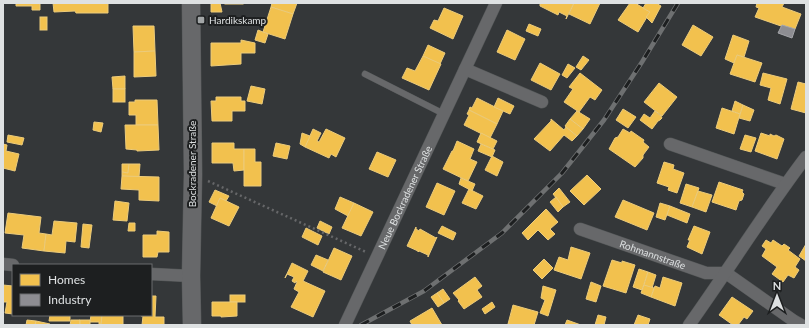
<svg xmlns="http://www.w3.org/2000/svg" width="809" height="328" viewBox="0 0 809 328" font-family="Lato,sans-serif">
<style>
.homes{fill:#f2c14e;stroke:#eccb7a}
.industry{fill:#8d8d92;stroke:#a5a6aa}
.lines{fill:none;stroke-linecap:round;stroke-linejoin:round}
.lane-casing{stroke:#535657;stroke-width:7}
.street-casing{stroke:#535657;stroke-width:13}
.secondary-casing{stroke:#535657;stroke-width:19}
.path{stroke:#666769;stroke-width:2.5;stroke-dasharray:2 3;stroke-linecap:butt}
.lane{stroke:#67686a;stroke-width:6}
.street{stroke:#67686a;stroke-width:12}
.secondary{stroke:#67686a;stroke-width:18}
.rail-casing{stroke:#6e7071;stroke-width:4.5}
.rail{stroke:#1d1f20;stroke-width:3;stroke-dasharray:9;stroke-linecap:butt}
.poi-dot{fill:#a2a6a7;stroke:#1d1f20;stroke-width:1.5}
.labels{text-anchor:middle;stroke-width:4;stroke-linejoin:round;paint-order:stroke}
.poi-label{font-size:10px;fill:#dee1e2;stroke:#1d1f20;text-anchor:start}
.street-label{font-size:10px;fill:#dee1e2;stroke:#1d1f20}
</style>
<rect width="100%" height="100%" fill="#343739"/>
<g class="homes">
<polygon points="16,3 40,3 40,10 32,10 32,6 16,6"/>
<polygon points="53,3 108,3 108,13 76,13 75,11 54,12"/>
<polygon points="211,3 220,3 222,12 211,12"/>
<rect x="225" y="3" width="18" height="1"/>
<polygon points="272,3 297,3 293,14 271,7"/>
<polygon points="540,3 574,3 566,19 567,16 559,12 558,15 540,6"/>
<polygon points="574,3 600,3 590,24 569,14"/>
<polygon points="630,3 635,3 650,12 638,32 618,20"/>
<polygon points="646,3 656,3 661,6 652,23 646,17 650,12 643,8"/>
<polygon points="757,3 784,3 782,7 801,14 795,29 782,25 781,26 755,17 759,8 756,7"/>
<polygon points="271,7 293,14 285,39 263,32"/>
<polygon points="444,8 463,16 453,39 430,28 434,20 438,21"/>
<rect x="40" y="17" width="7" height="13"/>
<polygon points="529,24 541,29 538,36 526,31"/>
<polygon points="693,25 713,37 701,56 682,45"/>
<polygon points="133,26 154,26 155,51 134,52"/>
<polygon points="258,30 268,34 265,43 255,40"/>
<polygon points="507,30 525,39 515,60 497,52"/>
<polygon points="733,35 749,41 744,57 737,55 734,63 725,59"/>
<polygon points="241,40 255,43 255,53 241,53 241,64 211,66 211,43 241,43"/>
<polygon points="428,45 445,53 440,64 423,56"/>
<polygon points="155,51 156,76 134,77 134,52"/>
<polygon points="737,55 762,63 755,82 730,74"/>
<polygon points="423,56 441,64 429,90 402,78 407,68 415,71"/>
<polygon points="583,56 589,60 581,70 576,67"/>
<polygon points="540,63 560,74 551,90 531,80"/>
<polygon points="568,64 575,68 567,78 562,75"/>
<polygon points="580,73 602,90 595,100 590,97 579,112 564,102 573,89 569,87"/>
<polygon points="763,73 787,79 780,104 768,100 771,88 760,85"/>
<polygon points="125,76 125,89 113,89 112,77"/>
<polygon points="798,82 806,84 806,113 791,109"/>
<polygon points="659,83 677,97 662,116 644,102"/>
<polygon points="251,86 265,89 262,104 247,101"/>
<rect x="113" y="89" width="12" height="13"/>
<polygon points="216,97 241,97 241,101 245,101 245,111 232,111 232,121 212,121 211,101 216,101"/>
<polygon points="477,98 503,111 497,124 469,110 470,107 472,108"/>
<polygon points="498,98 514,106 510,114 494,107"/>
<polygon points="135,100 157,100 158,125 136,125 136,115 129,115 129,102 135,102"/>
<polygon points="735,101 743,105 740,114 732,111"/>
<polygon points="743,105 754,110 750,121 739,118"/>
<polygon points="722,108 740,114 734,134 716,128"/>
<polygon points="623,109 636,117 628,128 616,120"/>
<polygon points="469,110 497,124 490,138 464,125 469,115 467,114"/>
<polygon points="577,111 590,119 583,129 570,119"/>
<polygon points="655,111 661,116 662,118 660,120 658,121 652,129 640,120 644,114 650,118"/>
<polygon points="551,119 564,130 566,127 577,136 572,141 564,135 550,151 534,139 551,121"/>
<polygon points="570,119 583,129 577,136 565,126"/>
<polygon points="94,122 103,123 101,132 93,130"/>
<polygon points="125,125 158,125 159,150 137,151 137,150 126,149"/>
<polygon points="313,129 321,133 317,141 319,142 326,129 345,138 336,157 331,154 329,158 305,147"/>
<polygon points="623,129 630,133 631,131 641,138 644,140 643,142 649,147 643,155 643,158 635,167 609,149 615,138 618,137"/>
<polygon points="302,133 310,136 305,147 300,144"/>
<polygon points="481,133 497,141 493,149 477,142"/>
<polygon points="761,133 770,136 770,134 774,136 776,135 784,139 777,159 755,151"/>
<polygon points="8,135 24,138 22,145 7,142"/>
<polygon points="745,135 756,138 751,152 740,149"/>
<polygon points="457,141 474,149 470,159 477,162 468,181 443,169 452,151 453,151"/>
<polygon points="212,143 234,143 234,149 244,149 244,170 234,171 233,163 212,163"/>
<polygon points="276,143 290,146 287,159 273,156"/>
<polygon points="3,144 7,145 6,151 19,154 15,171 3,168"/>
<polygon points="481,144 495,150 492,157 478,151"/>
<polygon points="244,149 255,149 255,162 261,162 261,186 244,186"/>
<polygon points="377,152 396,160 388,177 369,169"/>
<polygon points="492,156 503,162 497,176 485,170"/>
<polygon points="664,162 674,165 673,169 684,173 677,193 668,190 669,187 657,183"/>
<polygon points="122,164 129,164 128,173 122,172"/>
<polygon points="129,164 140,164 139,177 122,176 122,172 128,173"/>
<polygon points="587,175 601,189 584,205 570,191"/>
<polygon points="122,176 159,177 159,201 139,200 139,190 121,189"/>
<polygon points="461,178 475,184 472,191 459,184"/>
<polygon points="719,182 743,190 742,192 744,194 742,200 739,201 736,210 712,202"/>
<polygon points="437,183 455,191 444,215 426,207"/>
<polygon points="686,184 699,188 692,207 680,203"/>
<polygon points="559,188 570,202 563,207 553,194"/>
<polygon points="469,189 483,196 476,209 462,203"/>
<polygon points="215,190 229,196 226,201 220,198 217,206 209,202"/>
<polygon points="698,191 712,195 706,212 692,207"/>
<polygon points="340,197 354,203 348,216 335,209"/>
<polygon points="556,197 563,207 558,212 550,202"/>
<polygon points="220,198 239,207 229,226 211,218"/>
<polygon points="623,200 654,213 647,230 615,217"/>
<polygon points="115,201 129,203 127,221 113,220"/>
<polygon points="354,203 373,212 361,236 342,228"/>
<polygon points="660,203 670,206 665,220 656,217"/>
<polygon points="670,206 690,214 687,223 667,215"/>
<polygon points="546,209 558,222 550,229 555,234 548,240 538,230 528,240 522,233"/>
<polygon points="8,213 41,217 39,233 46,234 44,251 22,248 24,235 5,233"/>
<polygon points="54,221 77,223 75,242 66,241 65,253 44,251 46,234 52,235"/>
<polygon points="320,221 332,227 329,234 317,228"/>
<polygon points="129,223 135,223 135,231 128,231"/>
<polygon points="83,224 92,225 89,248 81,247"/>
<polygon points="442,226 456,233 453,240 438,233"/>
<polygon points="694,226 710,232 702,254 687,247 690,240 688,240"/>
<polygon points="416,227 416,229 419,231 420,229 436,238 437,237 428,257 428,255 419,251 418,252 418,251 407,246"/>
<polygon points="306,228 322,236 318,245 302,237"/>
<polygon points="157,231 169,232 169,252 158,252 157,257 143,257 143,235 157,235"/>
<polygon points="766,240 771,243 773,240 782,246 784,244 790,248 788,250 800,259 795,267 799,270 794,278 788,275 783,282 772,274 777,267 762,256 766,249 762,246"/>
<polygon points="806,244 806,261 799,256"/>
<polygon points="571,247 590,253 581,279 554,270 559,257 568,260"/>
<polygon points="334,248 352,256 341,280 323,272"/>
<polygon points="316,255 328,260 323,271 311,265"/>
<polygon points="544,259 553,268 542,279 533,270"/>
<polygon points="612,260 622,263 622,261 635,265 626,293 603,286"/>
<polygon points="292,263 308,271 303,281 325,291 313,317 291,307 299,292 294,289 297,282 296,281 295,283 292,281 294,277 287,274 285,278"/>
<polygon points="639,269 648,272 642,290 633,287"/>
<polygon points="648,272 656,275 652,288 644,285"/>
<polygon points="475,277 482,286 477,290 482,297 464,309 458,301 459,300 453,293"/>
<polygon points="663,277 682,283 675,306 651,297 655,286 660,288"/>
<polygon points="591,282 601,286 596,302 586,299"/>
<polygon points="3,285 13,286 13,314 5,313 7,302 3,302"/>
<polygon points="644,285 654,288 651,297 641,293"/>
<polygon points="543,286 556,290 548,316 540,313 545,300 541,298"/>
<polygon points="443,289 450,299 444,303 437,293"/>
<polygon points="437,293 444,303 438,307 431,297"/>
<rect x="230" y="295" width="15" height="7"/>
<polygon points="151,296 156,296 155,317 164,317 164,325 142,325 143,316 141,316 141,315 151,315"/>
<polygon points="732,297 753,311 747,319 744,317 738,325 733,325 719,315"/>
<polygon points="212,302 237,302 237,316 221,317 221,316 212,316"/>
<polygon points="492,302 495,307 485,314 482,309"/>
<polygon points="513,305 538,312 534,325 512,325 508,324"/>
<polygon points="432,308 442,325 412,325 410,321"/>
<polygon points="50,315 70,315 70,321 49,321"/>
<polygon points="91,315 102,315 101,325 99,325 99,322 90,322"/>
<polygon points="102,315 123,315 123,325 101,325"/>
<polygon points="598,315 606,317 604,325 595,325"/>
<polygon points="638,315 650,319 648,325 634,325"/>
<polygon points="27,320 36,321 35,325 26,325"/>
<polygon points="71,320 80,320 80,325 70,325"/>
<rect x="80" y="320" width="10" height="5"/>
<polygon points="567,320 581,325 565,325"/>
<polygon points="36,321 50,324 50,325 35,325"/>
</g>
<polygon class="industry" points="782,25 795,29 792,38 778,33"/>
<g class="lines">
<g class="lane-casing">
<polyline id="lane" points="365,74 444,114"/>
</g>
<g class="street-casing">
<g id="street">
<polyline points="465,69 542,102"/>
<polyline points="670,144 785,184"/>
<path id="s1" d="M 580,229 L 706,273 L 726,273 L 794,321 L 801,325"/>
<polyline points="3,264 13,265"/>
<polyline points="151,274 191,276"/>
<path id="s2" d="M 345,325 L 496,3"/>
<path d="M 689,325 C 729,269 765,211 806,157"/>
</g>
</g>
<g class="secondary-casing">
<polyline id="secondary" points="191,3 193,174 191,276 192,325"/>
</g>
<polyline class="path" points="208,181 366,252"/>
<use href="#lane" class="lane"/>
<use href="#street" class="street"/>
<use href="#secondary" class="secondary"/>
<g class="rail-casing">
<polyline id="rail" points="361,325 424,291 502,233 562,173 604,120 642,62 678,3"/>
</g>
<use href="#rail" class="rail"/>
</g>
<rect class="poi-dot" x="197" y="16" width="8" height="8" rx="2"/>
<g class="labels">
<g class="poi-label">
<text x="209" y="24">Hardikskamp</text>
</g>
<g class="street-label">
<text transform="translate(192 164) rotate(-90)" y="4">Bockradener Straße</text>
<text dy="4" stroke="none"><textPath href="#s2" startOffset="141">Neue Bockradener Straße</textPath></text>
<text dy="4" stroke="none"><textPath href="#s1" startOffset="77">Rohmannstraße</textPath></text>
</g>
</g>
<rect width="809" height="328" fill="none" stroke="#dee1e2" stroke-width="8"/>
<rect x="12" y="264" width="140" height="52" fill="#1d1f20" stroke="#6a6d6e"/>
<rect x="20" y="274" width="20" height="12" fill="#f2c14e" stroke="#6a6d6e"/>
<text x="48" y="284" font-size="12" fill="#dee1e2">Homes</text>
<rect x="20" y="294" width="20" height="12" fill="#8d8d92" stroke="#6a6d6e"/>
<text x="48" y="304" font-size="12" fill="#dee1e2">Industry</text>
<g transform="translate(777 296)" stroke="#1d1f20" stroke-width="3" paint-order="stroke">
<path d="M0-3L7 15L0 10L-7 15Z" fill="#dee1e2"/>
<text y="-6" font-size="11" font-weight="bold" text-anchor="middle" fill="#dee1e2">N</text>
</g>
</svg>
